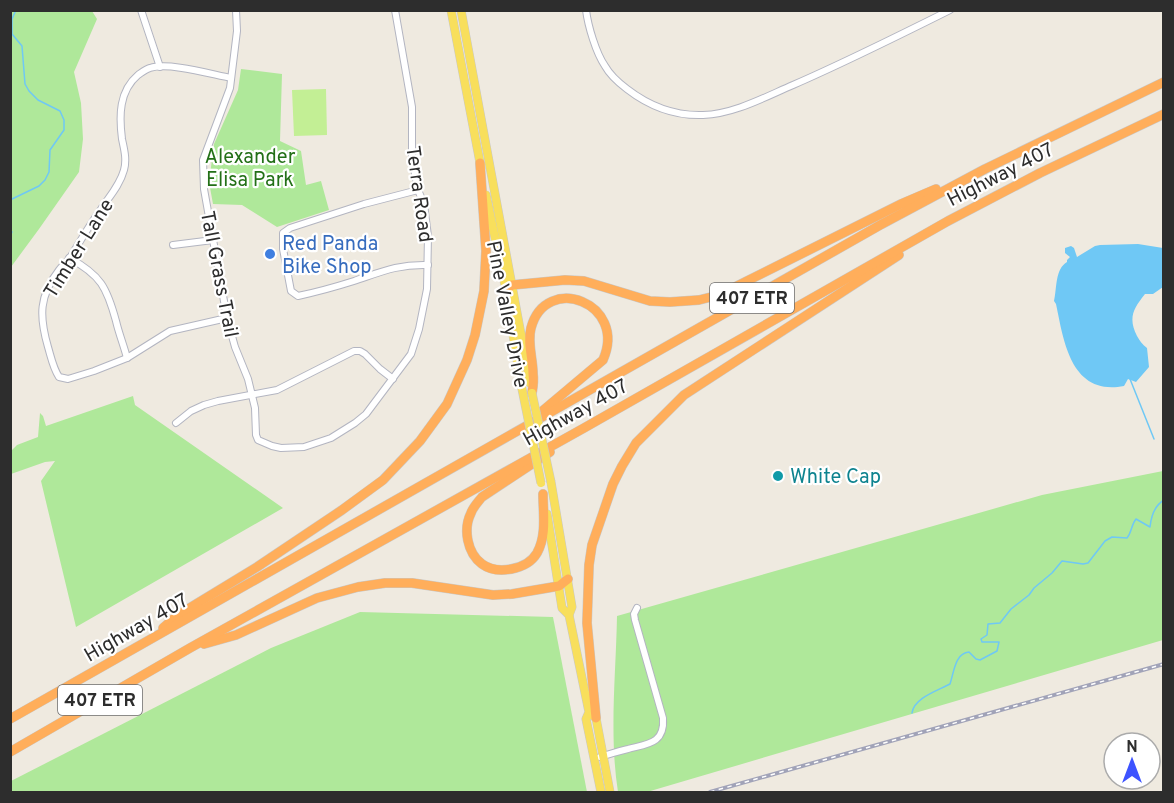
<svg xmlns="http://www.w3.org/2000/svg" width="1174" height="803" viewBox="0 0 1174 803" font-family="Overpass,sans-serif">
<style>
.green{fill:#afe89a}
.pitch{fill:#c3ef95}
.water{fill:#6fc8f5}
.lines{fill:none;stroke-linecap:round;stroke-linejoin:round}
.stream{stroke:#6fc8f5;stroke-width:1.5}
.minor-casing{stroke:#b3b5c1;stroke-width:8}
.major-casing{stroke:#c8c8c8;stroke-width:9}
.highway-casing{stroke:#c8c8c8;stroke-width:10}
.minor{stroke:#fff;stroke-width:6}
.major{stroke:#f8df5c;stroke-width:8}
.highway{stroke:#ffae5b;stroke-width:9}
.rail-casing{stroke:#a1a3b8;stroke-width:4}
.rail{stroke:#fff;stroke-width:1.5;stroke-dasharray:4.5;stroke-linecap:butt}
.major-bridge-casing{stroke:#c8c8c8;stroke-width:9;stroke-linecap:butt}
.major-bridge{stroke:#f8df5c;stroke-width:8}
.shop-dot{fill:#3f7fe0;stroke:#fff;stroke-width:2}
.culture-dot{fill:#0f9aa8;stroke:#fff;stroke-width:2}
.labels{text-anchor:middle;stroke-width:4.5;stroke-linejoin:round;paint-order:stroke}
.shield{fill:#fff;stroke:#6c6c6c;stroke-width:1.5}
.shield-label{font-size:18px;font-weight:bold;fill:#2d2d2d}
.park-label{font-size:20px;fill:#237017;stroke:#fff}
.street-label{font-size:20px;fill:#2d2d2d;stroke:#fff}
.shop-label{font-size:20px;fill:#366cbe;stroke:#fff;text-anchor:start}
.culture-label{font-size:20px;fill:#0d838f;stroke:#fff;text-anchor:start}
</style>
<rect width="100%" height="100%" fill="#efeae0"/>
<g class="green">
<polygon points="11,10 92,11 97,19 74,72 81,103 83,139 79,172 39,229 11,267"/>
<polygon points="241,69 282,74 280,141 301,151 306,185 321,181 329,210 277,227 242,205 213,204 209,182 214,144 238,90"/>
<polygon points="133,396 135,405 283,508 76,627 41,481 55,461 45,462 11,474 11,451 17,445 38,437 40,413 43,416 46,426"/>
<path d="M 1163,471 L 1163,640 L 647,792 L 618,792 C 609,735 616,674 617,616 L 1042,495 Z"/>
<polygon points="360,612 553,617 587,792 11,792 11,781 271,648"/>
</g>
<polygon class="pitch" points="326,89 327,135 294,136 292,90"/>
<path class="water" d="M 1138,244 L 1163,248 L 1163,287 L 1153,294 L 1145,294 C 1133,309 1128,318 1137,336 C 1140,341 1142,344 1147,348 L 1149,367 L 1136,382 L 1128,379 L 1124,386 C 1071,396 1064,342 1056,304 L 1054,301 C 1057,288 1055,269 1067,262 L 1067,260 L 1070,257 L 1065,253 L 1065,248 L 1071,246 L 1074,248 L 1077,257 L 1095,246 L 1100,245 Z"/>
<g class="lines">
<g class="stream">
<polyline points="10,200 39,186 45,180 49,172 50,150 64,130 64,120 60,111 38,100 29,91 25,84 22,46 12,34 12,19 16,10"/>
<polyline points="10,230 12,232 10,236"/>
<polyline points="1130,379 1154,439"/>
<path d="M 912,713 C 914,698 937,691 950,684 C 954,672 955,653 969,652 L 976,659 L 980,660 L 997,651 L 999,642 L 982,642 L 981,639 L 987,635 L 988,624 L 1000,623 L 1011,609 L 1029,595 L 1034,588 L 1052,573 L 1062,561 L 1083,564 L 1088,563 L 1105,541 L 1112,537 L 1127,538 C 1132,532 1131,525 1136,519 L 1150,527 C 1151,517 1154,506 1164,500"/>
</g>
<g class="minor-casing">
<g id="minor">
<polyline points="141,10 160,67"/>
<polyline points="236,10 237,31 230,88 203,160 204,189 227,318 235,347 248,379 255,408 256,435 258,440 272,446 281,448 304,447 331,438 355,423 366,414 411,354 419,329 427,289 428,236 424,204 418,190 412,158 412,107 395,10"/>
<path d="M 586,10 C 588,26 596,53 605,66 C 610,75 619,83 627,89 C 649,106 675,116 703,115 C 734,114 765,97 793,85 C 846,62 898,36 950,10"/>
<path d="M 418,190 L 364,204 L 290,228 L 283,233 L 283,249 L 291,291 L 298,296 C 317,292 335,287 354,281 C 381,272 398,264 428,265"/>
<polyline points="173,245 213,240"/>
<path d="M 69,258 C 101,275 107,288 116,321 C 119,334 124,346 127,358"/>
<path d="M 227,318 L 170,331 L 127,358 L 94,371 L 68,379 L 59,377 C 53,368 51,357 48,347 C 39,316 39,296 59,270 C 63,265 68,261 71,256 C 81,240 90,224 101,209 C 109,197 120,185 124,170 C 127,159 124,149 122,139 C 119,116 119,91 138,75 C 141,73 146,69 150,68 C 169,62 210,74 231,78"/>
<polyline points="176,423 191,411 204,405 218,401 277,390 354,351 360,351 365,354 380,369 393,379"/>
<path d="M 600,757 C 610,754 619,751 628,749 C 647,744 665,744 663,718 L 635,620 L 634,614 L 637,608"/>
</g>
</g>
<g class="major-casing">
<g id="major">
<polyline points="451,10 481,168"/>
<polyline points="461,10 530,383"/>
<polyline points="486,195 506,290 520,379"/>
<polyline points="551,482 572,607 569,615"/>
<polyline points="547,514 562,608 569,615 589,712 586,719 601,792"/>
<polyline points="592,715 596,718 610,792"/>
</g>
</g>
<g class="highway-casing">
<g id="highway">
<polyline points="506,290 512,285 565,280 584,281 650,301 670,302 699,300 719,295 901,204 936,189"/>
<path d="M 532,393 C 533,387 534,380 533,374 C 533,358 527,343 531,328 C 546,272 628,303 603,360 L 540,413"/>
<path d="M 543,494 C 543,513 547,535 537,553 C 527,570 497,575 482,564 C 467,553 463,529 471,513 C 473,507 478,502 482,497 L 550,452"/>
<polyline points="163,628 178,615 257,567 342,510 383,480 420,441 447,404 467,360 475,335 484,291 486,251 480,163"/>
<polyline points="204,644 236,635 317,598 358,587 385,583 412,583 493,595 512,594 559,586 568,579"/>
<polyline points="596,718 587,623 589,565 592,545 613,484 622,466 636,443 684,395 899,255"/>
<polyline points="10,719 882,224 985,169 1164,82"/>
<polyline points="10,752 190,648 584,428 948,221 1040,173 1164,114"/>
</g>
</g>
<use href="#minor" class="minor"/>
<use href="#major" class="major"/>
<use href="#highway" class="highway"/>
<g class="rail-casing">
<polyline id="rail" points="710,792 1164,664"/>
</g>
<use href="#rail" class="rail"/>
<g class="major-bridge-casing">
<g id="major-bridge">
<polyline points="520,379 541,483"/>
<polyline points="532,393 551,482"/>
</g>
</g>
<use href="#major-bridge" class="major-bridge"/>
</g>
<circle class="shop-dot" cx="270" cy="254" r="6"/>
<circle class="culture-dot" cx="778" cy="476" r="6"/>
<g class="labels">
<g class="shield">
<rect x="710" y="283" width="84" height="30" rx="4.5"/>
<rect x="58" y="685" width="84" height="30" rx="4.5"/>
</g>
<g class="shield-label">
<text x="752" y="304">407 ETR</text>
<text x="100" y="706">407 ETR</text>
</g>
<g class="park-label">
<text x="250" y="163">Alexander<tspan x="250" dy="23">Elisa Park</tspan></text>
</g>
<g class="street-label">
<text transform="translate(1000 174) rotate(-27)" y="7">Highway 407</text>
<text transform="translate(420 194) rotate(82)" y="7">Terra Road</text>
<text transform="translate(78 248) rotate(-58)" y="7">Timber Lane</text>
<text transform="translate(220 274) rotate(79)" y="7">Tall Grass Trail</text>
<text transform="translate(508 314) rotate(79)" y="7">Pine Valley Drive</text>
<text transform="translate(575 412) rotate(-29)" y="7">Highway 407</text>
<text transform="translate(136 627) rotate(-30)" y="7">Highway 407</text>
</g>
<g class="shop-label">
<text x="282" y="250">Red Panda<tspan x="282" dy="23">Bike Shop</tspan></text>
</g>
<g class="culture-label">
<text x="790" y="483">White Cap</text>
</g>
</g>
<rect width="1174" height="803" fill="none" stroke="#2d2d2d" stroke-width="24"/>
<g transform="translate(1132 761)"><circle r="28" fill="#ffffff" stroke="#ababab" stroke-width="1.5"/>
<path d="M0-4.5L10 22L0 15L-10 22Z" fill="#3d53ff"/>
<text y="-9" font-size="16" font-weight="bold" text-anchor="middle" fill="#2d2d2d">N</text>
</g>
</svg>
